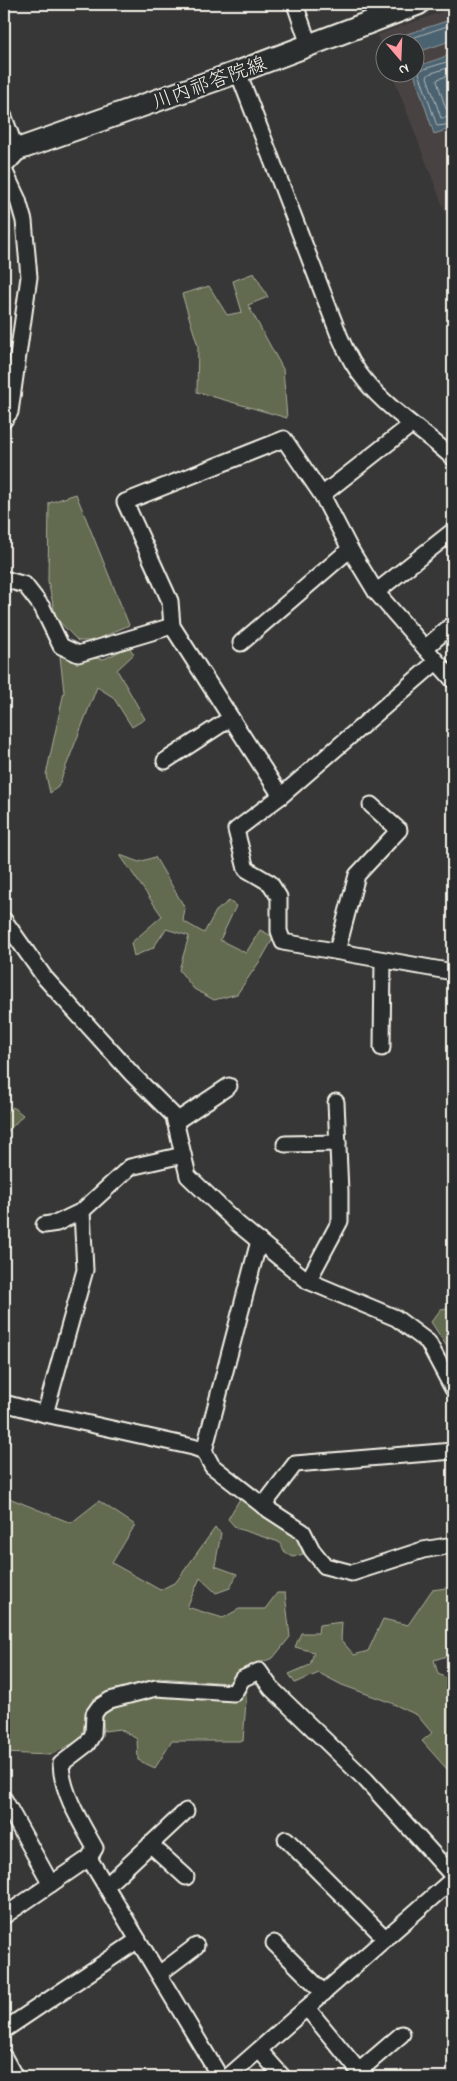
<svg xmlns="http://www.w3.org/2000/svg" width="457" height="2081" viewBox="0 0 457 2081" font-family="'Indie Flower','Klee One',sans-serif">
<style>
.built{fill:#494342}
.green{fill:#626a50;stroke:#abae9c}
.water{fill:#4b626f;stroke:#8f9b9f}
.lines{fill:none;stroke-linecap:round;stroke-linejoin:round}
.shore{stroke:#b0b8b8;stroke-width:1}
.street-casing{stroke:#f4f1e8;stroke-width:19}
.secondary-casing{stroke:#f4f1e8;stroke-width:25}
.street{stroke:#2a2d2e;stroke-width:15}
.secondary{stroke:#2a2d2e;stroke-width:21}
.labels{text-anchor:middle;stroke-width:4;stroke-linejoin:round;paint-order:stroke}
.street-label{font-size:20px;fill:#f4f1e8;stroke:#2a2d2e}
</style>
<rect width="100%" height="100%" fill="#383737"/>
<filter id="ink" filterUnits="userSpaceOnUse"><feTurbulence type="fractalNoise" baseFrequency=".02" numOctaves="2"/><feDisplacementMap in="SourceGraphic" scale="10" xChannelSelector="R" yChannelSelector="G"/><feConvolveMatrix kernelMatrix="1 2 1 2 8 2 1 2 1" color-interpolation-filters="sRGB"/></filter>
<g filter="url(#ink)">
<polygon class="built" points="453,8 453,222 449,222 392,73 414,72 414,42 384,42 384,53 377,35"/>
<g class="green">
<polygon points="254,273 268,297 248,305 283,369 287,418 197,392 198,346 182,294 209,286 227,315 242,312 233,281"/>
<polygon points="76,494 129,625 94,641 78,641 56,618 48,581 49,503"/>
<polygon points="129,647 134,654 117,670 145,719 132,727 113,697 97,687 58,787 50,793 46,775 64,692 60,656 104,659"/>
<polygon points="120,855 139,862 155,857 185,908 183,921 204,933 216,911 229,901 236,906 220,940 246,953 260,930 274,937 262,958 237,994 214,1000 194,989 179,970 189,936 166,929 153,948 134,956 131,943 162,916"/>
<polygon points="13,1107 23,1115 4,1136 4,1114"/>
<polygon points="453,1307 453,1356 431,1322 441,1309"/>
<polygon points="4,1496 71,1523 99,1501 135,1525 112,1563 160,1590 176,1582 215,1528 221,1533 215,1566 237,1574 230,1588 216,1593 200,1578 187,1607 223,1618 239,1609 265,1609 277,1593 285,1593 290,1637 273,1658 242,1669 229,1683 160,1678 113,1691 93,1699 85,1717 82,1739 50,1755 4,1753"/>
<polygon points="241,1497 297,1536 303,1554 293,1557 285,1552 279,1542 236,1528 228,1519"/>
<polygon points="453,1587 453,1654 434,1660 438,1674 453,1681 453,1776 422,1741 432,1733 417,1715 389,1702 342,1685 319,1673 295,1683 289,1674 310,1665 314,1652 295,1647 301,1633 318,1633 319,1625 342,1622 341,1640 354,1655 368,1651 383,1619 408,1625 432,1590"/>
<polygon points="247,1688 243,1741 172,1741 155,1768 138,1760 137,1739 120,1729 104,1731 102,1715 122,1704 158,1694 237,1699"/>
</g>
<g class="water">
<polygon points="453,19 453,40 415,53 414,42 403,42 401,36"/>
<polygon points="453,54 453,128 434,134 414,73 415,67"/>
</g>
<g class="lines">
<g class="shore">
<polyline points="408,42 409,39 453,24"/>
<polyline points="453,60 421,70 419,73 437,126 453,124"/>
<polyline points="453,66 429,74 427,77 441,118 453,117"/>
<polyline points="453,74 438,79 437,81 446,109 453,110"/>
</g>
<g class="street-casing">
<g id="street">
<polyline points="295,4 309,45"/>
<path d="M 238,72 L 339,335 C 346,352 354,368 366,382 C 391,412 425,432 453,458"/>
<polyline points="4,117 16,150"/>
<polyline points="4,170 18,200 24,221 29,277 10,412 4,420"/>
<polyline points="322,495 411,425"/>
<polyline points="4,579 25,585 42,607 61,646 78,654 172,626"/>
<polyline points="376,592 453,531"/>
<polyline points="241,643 350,549"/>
<polyline points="425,648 453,624"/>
<polyline points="436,662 281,796 236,830 246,869 270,883 279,897 279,931 283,942 453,972"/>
<polyline points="165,761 231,718"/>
<polyline points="281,796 172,626 170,601 125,502 284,439 322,495 350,549 376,592 453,680"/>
<polyline points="4,920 45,978 132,1074 174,1116 188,1176 238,1224 308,1281 396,1318 428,1342 453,1389"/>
<polyline points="337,951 357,875 399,830 371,805"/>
<polyline points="382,1048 383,960"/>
<polyline points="175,1122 229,1086"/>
<polyline points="285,1144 338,1143"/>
<polyline points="44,1225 57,1223 82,1211 130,1167 183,1155"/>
<polyline points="308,1281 340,1221 340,1192 336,1102"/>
<polyline points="4,1403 45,1414 193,1447 204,1451 212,1466 266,1508 303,1532 312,1550 325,1566 352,1573 423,1550 453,1545"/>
<polyline points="45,1414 85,1270 82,1211"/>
<polyline points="204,1451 259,1241"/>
<polyline points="263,1506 295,1464 453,1451"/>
<polyline points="4,1799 51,1884"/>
<polyline points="286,1839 386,1939"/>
<polyline points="150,1844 186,1877"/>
<polyline points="89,1858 220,2077"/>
<polyline points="106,1886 186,1811"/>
<path d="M 4,1916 L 89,1858 L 95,1848 C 81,1823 62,1793 61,1764 L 87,1744 L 93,1734 L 94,1714 L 99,1707 L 110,1700 L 156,1688 L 234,1693 L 242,1679 L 259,1671 L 271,1688 L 366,1780 L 453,1876"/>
<polyline points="274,1943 324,1993"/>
<polyline points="159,1974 196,1946"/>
<polyline points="307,2008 359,2071 402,2034"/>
<polyline points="4,2030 138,1940"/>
<polyline points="259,2050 283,2077"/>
<polyline points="4,2057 15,2077"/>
<polyline points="228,2077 453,1879"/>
</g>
</g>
<g class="secondary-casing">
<polyline id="secondary" points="4,163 16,150 238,72 418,4"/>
</g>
<use href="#street" class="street"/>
<use href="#secondary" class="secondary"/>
</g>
</g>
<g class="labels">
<g class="street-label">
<text transform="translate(209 82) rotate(-20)" y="7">川内祁答院線</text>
</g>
</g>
<rect width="457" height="2081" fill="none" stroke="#2a2d2e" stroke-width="20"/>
<rect x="10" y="10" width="437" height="2061" fill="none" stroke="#f4f1e8" stroke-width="2" filter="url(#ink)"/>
<g transform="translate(400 58) rotate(161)"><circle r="24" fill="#2a2d2e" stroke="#7b7b78"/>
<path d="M0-4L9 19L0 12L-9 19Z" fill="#ff9aa2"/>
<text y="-8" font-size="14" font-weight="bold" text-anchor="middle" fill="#f4f1e8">N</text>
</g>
</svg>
